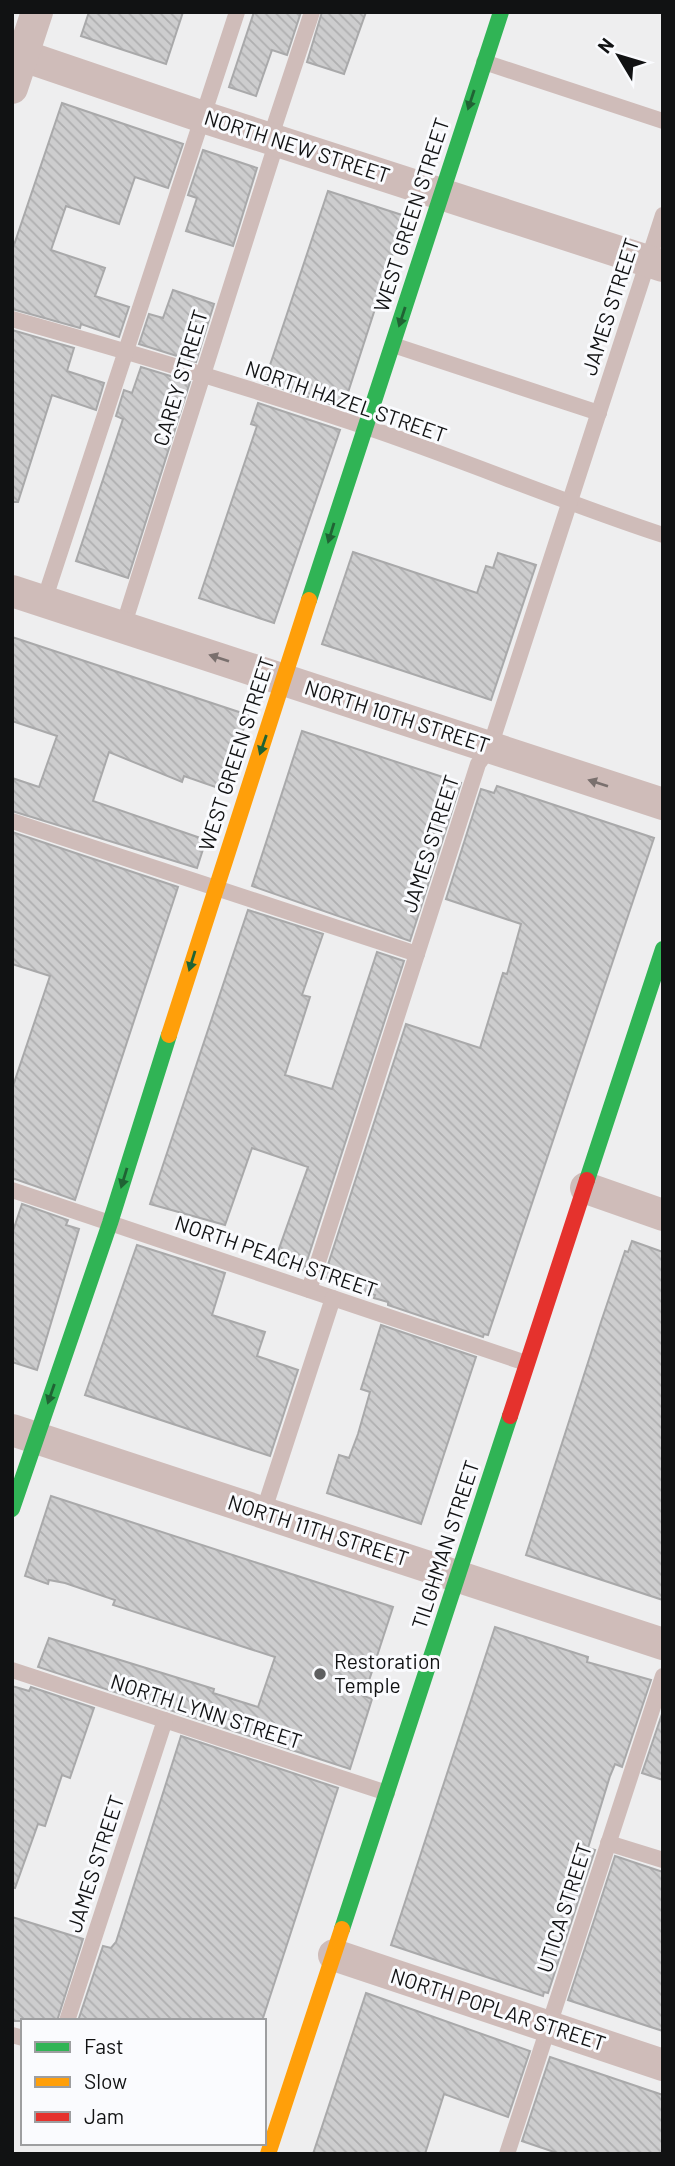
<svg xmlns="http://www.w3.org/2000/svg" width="675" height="2166" viewBox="0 0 675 2166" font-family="Barlow,sans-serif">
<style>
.building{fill:url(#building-back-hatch);stroke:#a9a9aa;stroke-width:2}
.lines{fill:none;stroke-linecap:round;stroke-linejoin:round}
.lane{stroke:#cfbcb9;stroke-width:16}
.street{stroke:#cfbcb9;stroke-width:32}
.fast{stroke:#30b455;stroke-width:16}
.slow{stroke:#ff9f0a;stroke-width:16}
.jam{stroke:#e5322d;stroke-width:16}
.oneway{fill:#206334}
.oneway2{fill:#7a706e}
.poi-dot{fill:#5e5f60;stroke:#fafbfe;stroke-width:2.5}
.labels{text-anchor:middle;stroke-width:6;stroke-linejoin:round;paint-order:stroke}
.street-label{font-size:21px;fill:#111213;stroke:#fafbfe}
.poi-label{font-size:21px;fill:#111213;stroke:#fafbfe;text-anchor:start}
</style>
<defs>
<pattern id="building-back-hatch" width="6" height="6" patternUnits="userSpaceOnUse" patternTransform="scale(1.75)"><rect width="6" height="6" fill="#cdcdce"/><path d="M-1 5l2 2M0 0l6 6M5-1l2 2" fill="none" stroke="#afafb0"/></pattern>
</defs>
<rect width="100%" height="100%" fill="#eeeeef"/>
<g class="building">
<polygon points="89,12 183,12 166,64 81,36"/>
<polygon points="254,12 301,12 287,55 272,50 256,96 229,87"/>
<polygon points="322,12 366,12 344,74 307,62"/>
<polygon points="62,103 183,144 168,188 135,177 119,224 66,206 51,250 105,268 95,296 129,307 119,337 81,324 80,328 12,309 12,251"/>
<polygon points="203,150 257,168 233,246 186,231 197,198 188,195"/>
<polygon points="328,191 405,216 343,408 264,383"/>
<polygon points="173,290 214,304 196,362 139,344 149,314 163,318"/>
<polygon points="12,330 74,348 67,371 104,383 96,410 52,395 18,502 12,502"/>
<polygon points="141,367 190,382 128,578 76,561 123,419 116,416 124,390 132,393"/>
<polygon points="258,403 340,430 274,623 199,598 257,426 251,424"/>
<polygon points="353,552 477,593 486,566 493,568 498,553 536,565 491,700 322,644"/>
<polygon points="12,637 248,715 224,790 184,776 182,782 109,752 93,801 206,840 197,868 12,811 12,778 39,787 57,736 12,721"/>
<polygon points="302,731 461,783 410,941 252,886"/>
<polygon points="497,786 654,838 488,1335 484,1334 483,1337 388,1305 388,1302 374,1298 375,1295 324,1277 406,1024 480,1048 503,973 507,974 521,924 446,899 481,789 494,793"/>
<polygon points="12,832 178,887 75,1200 12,1178 12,1089 50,976 12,964"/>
<polygon points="248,910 323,934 302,995 310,997 285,1075 332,1089 377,952 404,961 304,1270 275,1260 308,1167 252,1148 225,1225 150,1204"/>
<polygon points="22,1204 68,1220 66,1225 79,1229 37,1370 12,1362 12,1234"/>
<polygon points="632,1241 663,1252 663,1600 526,1555 602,1319 625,1251 628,1252"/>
<polygon points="137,1245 225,1273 212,1315 265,1332 257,1356 298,1370 270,1456 85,1395"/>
<polygon points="381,1325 476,1357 421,1524 327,1493 339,1455 349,1458 358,1434 370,1392 361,1389"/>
<polygon points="51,1496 393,1607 364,1696 372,1699 350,1769 38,1667 49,1638 214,1689 213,1693 258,1707 275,1657 113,1605 115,1600 65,1583 49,1580 48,1584 25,1576"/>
<polygon points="495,1627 588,1657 587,1662 651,1680 622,1767 615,1764 610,1776 588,1848 595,1850 548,1993 544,1992 543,1996 391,1945"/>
<polygon points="12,1686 29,1691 31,1687 94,1708 70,1778 62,1775 45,1826 38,1824 15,1888 12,1887"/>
<polygon points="663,1711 663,1780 642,1773"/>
<polygon points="181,1736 338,1788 262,2021 78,2021 103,1946 111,1948 116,1942"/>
<polygon points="615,1856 663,1872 663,2031 568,2000"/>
<polygon points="12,1917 83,1939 57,2021 12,2021"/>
<polygon points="366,1993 530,2051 508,2117 444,2094 425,2154 313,2154"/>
<polygon points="550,2057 663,2095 663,2154 560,2154 522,2141"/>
</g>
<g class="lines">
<g class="lane">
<polyline points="484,62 663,121"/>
<polyline points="270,139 312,12"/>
<path d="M 12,319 C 130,352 247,387 363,426 C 464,460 562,502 663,535"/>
<polyline points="393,345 599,413"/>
<polyline points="44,601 237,12"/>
<polyline points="123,627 277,141"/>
<polyline points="12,821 417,954"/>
<polyline points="12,1190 526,1363"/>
<polyline points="309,1290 478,764 490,747 663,215"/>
<polyline points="263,1513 333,1298"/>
<polyline points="12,1670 387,1793"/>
<polyline points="608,1843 663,1860"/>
<polyline points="67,2021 165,1720"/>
<polyline points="12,2035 23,2038"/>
<polyline points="507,2154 663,1676"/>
</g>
<g class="street">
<polyline points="12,52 203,117 663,266"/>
<polyline points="12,88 37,12"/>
<polyline points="12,591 663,804"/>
<polyline points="586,1188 663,1215"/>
<polyline points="12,1430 663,1644"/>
<polyline points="334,1955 663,2065"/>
</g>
<g class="fast">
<polyline points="309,600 501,12"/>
<polyline points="587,1180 663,949"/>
<polyline points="12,1509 110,1223 169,1035"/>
<polyline points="342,1929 510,1416"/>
</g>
<g class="slow">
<polyline points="169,1035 309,600"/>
<polyline points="268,2154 342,1929"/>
</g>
<polyline class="jam" points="510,1416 587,1180"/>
</g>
<defs><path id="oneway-solid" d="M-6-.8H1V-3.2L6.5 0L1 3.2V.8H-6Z" transform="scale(1.75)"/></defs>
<g class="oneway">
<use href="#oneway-solid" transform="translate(471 100) rotate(108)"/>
<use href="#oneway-solid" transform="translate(402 317) rotate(108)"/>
<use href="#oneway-solid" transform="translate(331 533) rotate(107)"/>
<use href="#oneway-solid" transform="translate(263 745) rotate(109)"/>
<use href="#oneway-solid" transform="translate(192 961) rotate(107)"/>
<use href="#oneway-solid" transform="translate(124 1178) rotate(107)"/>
<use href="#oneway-solid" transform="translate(51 1394) rotate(109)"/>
</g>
<g class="oneway2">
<use href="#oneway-solid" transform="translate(219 658) rotate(-162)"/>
<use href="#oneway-solid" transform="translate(598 783) rotate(-162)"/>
</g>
<circle class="poi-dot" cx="320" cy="1674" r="7"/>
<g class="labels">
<g class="street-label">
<text transform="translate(297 147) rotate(18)" y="7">NORTH NEW STREET</text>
<text transform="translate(412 215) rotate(-72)" y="7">WEST GREEN STREET</text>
<text transform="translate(611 307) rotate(-72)" y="7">JAMES STREET</text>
<text transform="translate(181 378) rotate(-73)" y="7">CAREY STREET</text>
<text transform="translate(346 402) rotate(19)" y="7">NORTH HAZEL STREET</text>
<text transform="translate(397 717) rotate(18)" y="7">NORTH 10TH STREET</text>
<text transform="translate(237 754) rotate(-72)" y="7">WEST GREEN STREET</text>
<text transform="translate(431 844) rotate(-72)" y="7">JAMES STREET</text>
<text transform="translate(276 1257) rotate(19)" y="7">NORTH PEACH STREET</text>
<text transform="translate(318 1531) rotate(18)" y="7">NORTH 11TH STREET</text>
<text transform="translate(446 1545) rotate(-72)" y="7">TILGHMAN STREET</text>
<text transform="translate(206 1712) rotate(18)" y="7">NORTH LYNN STREET</text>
<text transform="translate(96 1864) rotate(-72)" y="7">JAMES STREET</text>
<text transform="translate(565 1908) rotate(-72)" y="7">UTICA STREET</text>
<text transform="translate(498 2010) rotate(18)" y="7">NORTH POPLAR STREET</text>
</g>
<g class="poi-label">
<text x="334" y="1669">Restoration<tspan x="334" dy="24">Temple</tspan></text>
</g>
</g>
<rect width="675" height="2166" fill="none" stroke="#111213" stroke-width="28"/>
<rect x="21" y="2019" width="245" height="126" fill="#fafbfe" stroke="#9d9ea0" stroke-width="2"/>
<rect x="35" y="2042" width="35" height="10" fill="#30b455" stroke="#9d9ea0" stroke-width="2"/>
<text x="84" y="2054" font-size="21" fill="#111213">Fast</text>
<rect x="35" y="2077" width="35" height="10" fill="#ff9f0a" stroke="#9d9ea0" stroke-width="2"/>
<text x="84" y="2089" font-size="21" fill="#111213">Slow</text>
<rect x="35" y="2112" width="35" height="10" fill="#e5322d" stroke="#9d9ea0" stroke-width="2"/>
<text x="84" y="2124" font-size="21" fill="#111213">Jam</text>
<g transform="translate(619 56) rotate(308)" stroke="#fafbfe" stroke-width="5" paint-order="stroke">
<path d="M0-5L12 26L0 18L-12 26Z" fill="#111213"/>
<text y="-10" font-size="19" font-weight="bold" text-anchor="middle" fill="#111213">N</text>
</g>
</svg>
